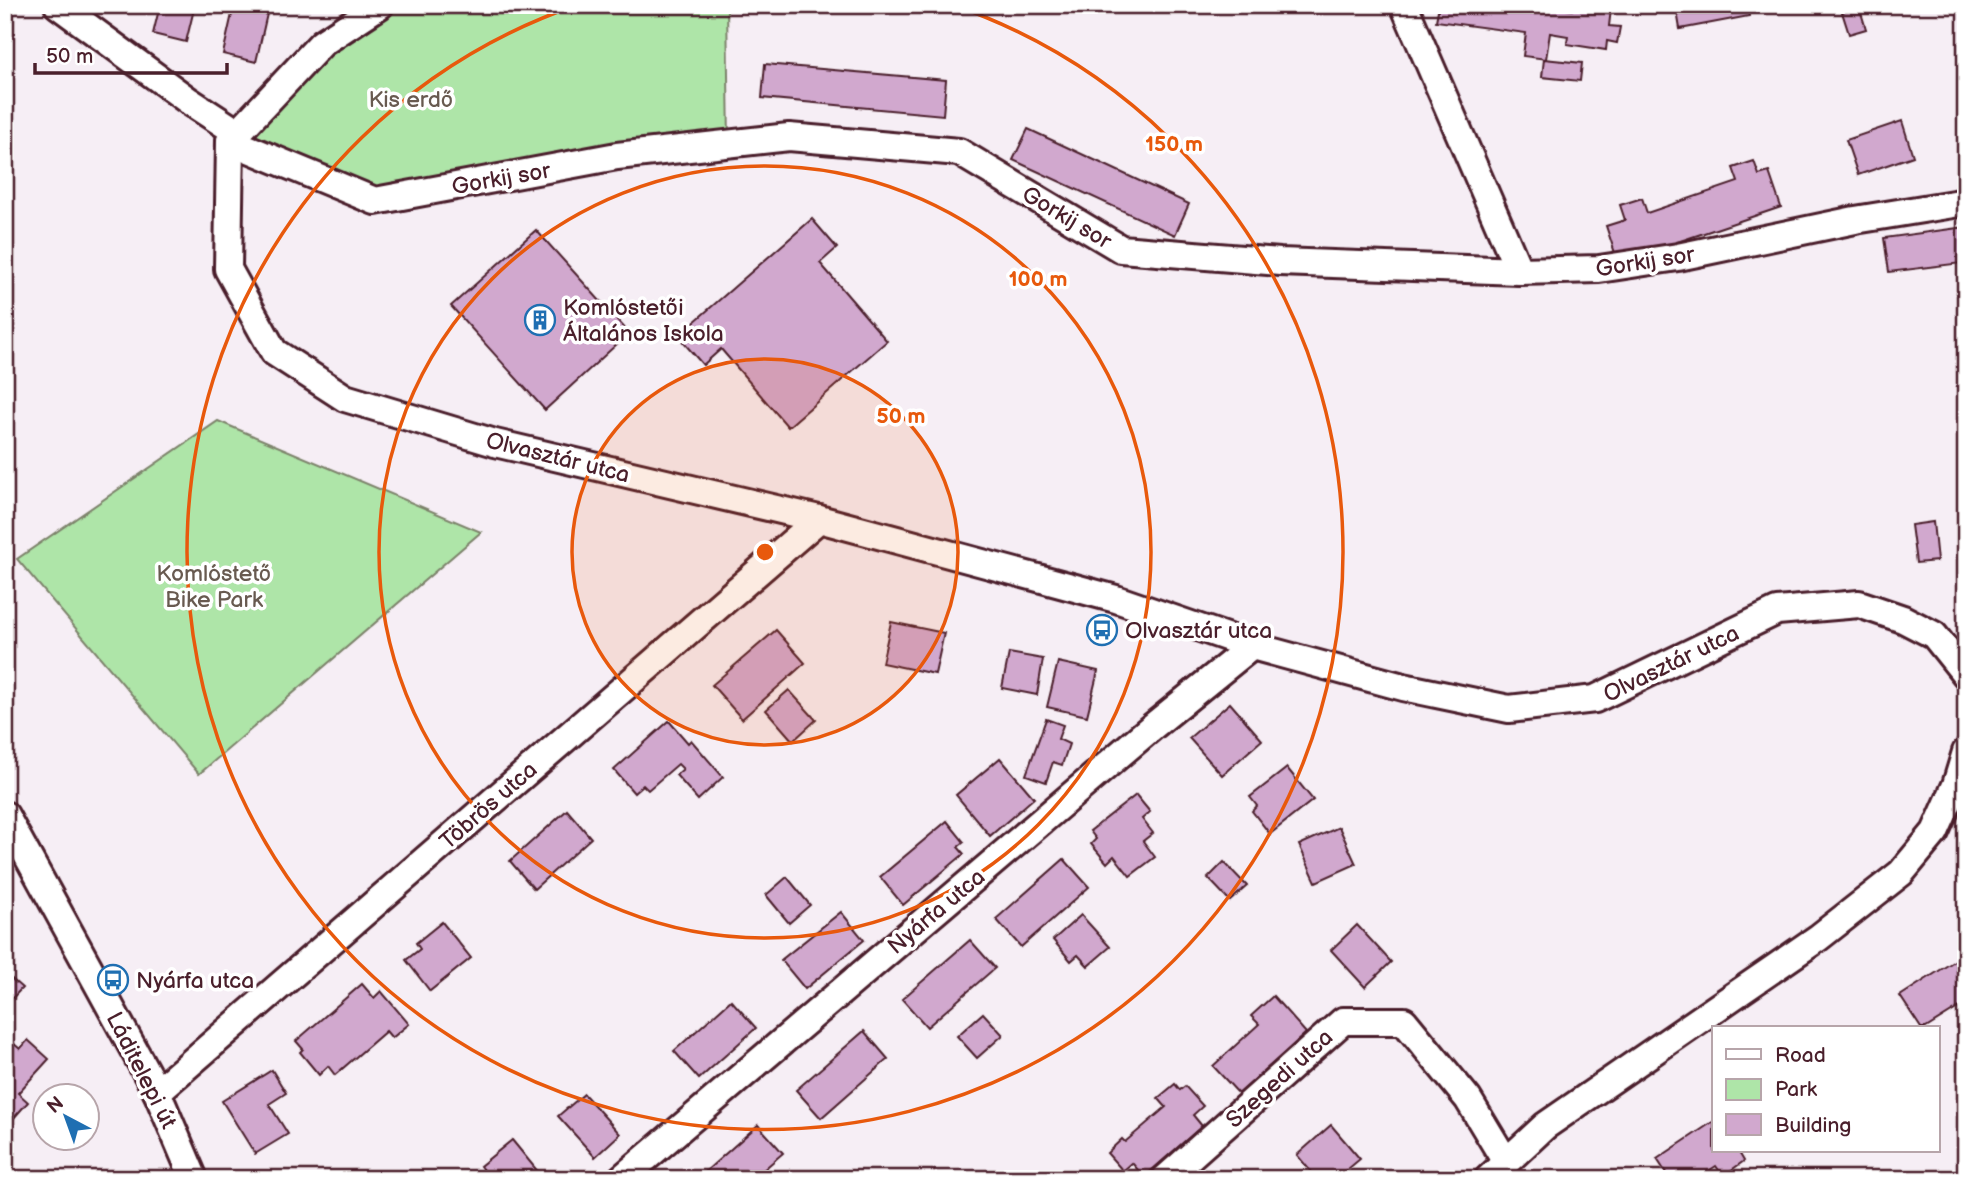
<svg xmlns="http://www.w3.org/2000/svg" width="1971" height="1184" viewBox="0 0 1971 1184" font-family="'Balsamiq Sans',sans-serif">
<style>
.green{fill:#aee5a8;stroke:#7c826a;stroke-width:2}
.building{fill:#d1a8ce;stroke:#4a1f2b;stroke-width:2}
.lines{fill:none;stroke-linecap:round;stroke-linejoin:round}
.minor-casing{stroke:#4a1f2b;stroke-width:32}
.minor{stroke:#fff;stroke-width:26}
.ring{fill:none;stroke:#e8590c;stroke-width:3.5}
.labels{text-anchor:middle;stroke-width:7;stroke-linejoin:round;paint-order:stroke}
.park-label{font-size:23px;fill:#685a50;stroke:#fff}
.street-label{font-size:23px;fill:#4a1f2b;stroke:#fff}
.poi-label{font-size:23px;fill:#4a1f2b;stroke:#fff;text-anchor:start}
.centre{fill:#e8590c;stroke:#fff;stroke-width:3.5}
.ring-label{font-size:21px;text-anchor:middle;font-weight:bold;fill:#e8590c;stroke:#fff;stroke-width:7;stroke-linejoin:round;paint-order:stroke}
</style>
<rect width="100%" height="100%" fill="#f6eef5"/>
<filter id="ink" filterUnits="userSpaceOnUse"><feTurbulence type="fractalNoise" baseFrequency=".0143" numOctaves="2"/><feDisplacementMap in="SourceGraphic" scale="14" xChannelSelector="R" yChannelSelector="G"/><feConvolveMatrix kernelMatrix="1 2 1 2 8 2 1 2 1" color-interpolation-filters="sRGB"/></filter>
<g filter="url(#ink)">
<g class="green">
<polygon points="380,5 727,5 729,144 375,201 238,133"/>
<polygon points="218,421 481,532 199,774 17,559"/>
</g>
<g class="building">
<polygon points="160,5 195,5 186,42 153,34"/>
<polygon points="234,5 269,5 256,62 223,54"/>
<polygon points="1439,5 1537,5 1572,10 1573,5 1579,5 1611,9 1609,26 1620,27 1617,43 1607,41 1606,50 1567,44 1568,36 1550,33 1546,59 1523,56 1526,33 1436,21"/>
<polygon points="1676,5 1747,5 1749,16 1680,29"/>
<polygon points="1859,6 1866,29 1849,34 1842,12"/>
<polygon points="1544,59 1582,63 1580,81 1542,77"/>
<polygon points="765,64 946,80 943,115 762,98"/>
<polygon points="1902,121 1913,156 1858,175 1846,140"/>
<polygon points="1028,129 1189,204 1175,235 1013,160"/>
<polygon points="1754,161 1759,175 1769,172 1781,207 1618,262 1606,226 1625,220 1620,205 1642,198 1647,213 1738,182 1733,168"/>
<polygon points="812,219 837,248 820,263 887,341 788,427 721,349 703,365 678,336"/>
<polygon points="1966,227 1966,276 1962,276 1961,263 1889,272 1884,238"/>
<polygon points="536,230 629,333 545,410 451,306"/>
<polygon points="1933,522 1937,561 1916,563 1911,525"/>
<polygon points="891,622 944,633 935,674 882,663"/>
<polygon points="776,630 805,663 742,719 712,685"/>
<polygon points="1009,653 1043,659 1037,695 1002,688"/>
<polygon points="1058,662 1098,671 1087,716 1047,707"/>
<polygon points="789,690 816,720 793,741 766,710"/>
<polygon points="1230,703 1262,740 1222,775 1189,738"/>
<polygon points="1046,719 1063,725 1058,739 1069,744 1062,765 1053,762 1046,782 1026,775"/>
<polygon points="669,721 688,743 691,740 723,777 698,800 676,775 683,769 678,764 648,790 643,785 634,793 614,770"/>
<polygon points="1000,758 1034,798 990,836 956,795"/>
<polygon points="1287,768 1313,800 1270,834 1252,811 1257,806 1250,797"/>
<polygon points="1136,795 1150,812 1142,819 1153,833 1143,841 1155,857 1130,876 1114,856 1107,863 1091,844 1096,839 1090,831"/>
<polygon points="567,810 591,838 534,889 510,861"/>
<polygon points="947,821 964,842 958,847 964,854 903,905 880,877"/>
<polygon points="1339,827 1356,864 1316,882 1299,845"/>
<polygon points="1064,859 1089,887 1021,947 996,919"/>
<polygon points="1224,862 1247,886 1230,901 1208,878"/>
<polygon points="787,877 810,905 789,923 766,895"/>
<polygon points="841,912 864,940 805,989 781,960"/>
<polygon points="1081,915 1110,947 1088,966 1078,955 1071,961 1053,940"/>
<polygon points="442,922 471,958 430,991 406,960 420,949 416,943"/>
<polygon points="1357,925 1391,962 1365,987 1331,950"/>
<polygon points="970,940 995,968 927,1027 902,999"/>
<polygon points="1962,956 1966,962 1966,1003 1926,1028 1921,1028 1900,996"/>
<polygon points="5,973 22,988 5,1006"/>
<polygon points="362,984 374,998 381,991 409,1024 392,1038 386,1031 335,1075 328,1066 319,1075 300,1052 303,1049 296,1041"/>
<polygon points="1273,996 1306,1033 1239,1094 1213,1066 1259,1024 1251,1016"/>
<polygon points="731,1000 756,1028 699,1079 674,1051"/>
<polygon points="983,1013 1003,1035 977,1058 957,1036"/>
<polygon points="864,1031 888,1059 821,1118 796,1090"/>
<polygon points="5,1036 20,1049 28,1040 49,1059 18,1093 28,1102 5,1128"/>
<polygon points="272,1070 286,1093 269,1104 288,1134 255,1154 222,1101"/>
<polygon points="1175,1084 1180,1090 1185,1086 1203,1106 1193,1115 1202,1126 1144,1177 1132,1163 1123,1171 1107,1153 1122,1139 1125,1142 1166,1107 1158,1098"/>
<polygon points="584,1094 620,1134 595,1157 558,1116"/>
<polygon points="1714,1121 1714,1151 1738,1151 1744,1161 1723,1176 1716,1166 1710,1170 1715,1179 1670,1179 1657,1159"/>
<polygon points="758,1125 783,1153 753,1179 697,1179"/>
<polygon points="1331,1125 1360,1159 1336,1179 1317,1179 1297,1155"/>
<polygon points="512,1140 544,1179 490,1179 480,1166"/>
</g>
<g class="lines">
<g class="minor-casing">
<g id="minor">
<polyline points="58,5 189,101 238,133"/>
<polyline points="380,5 322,43 230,141 228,269 274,352 345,398 495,443 819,519 1116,599 1252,646 1403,687 1509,709 1595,699 1777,611 1859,604 1903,619 1934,635 1966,675"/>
<polyline points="1404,5 1519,271"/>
<polyline points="230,141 375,201 617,156 789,137 959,152 1121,249 1280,262 1519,271 1599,269 1678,257 1855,220 1966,202"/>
<polyline points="5,815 157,1092 194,1179"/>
<polyline points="157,1092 819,519"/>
<polyline points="621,1179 1152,727 1252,646"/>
<polyline points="1165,1179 1343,1021 1404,1021 1468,1099 1506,1162"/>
<polyline points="1488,1179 1545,1126 1818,938 1901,873 1935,832 1956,785 1966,752"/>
</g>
</g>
<use href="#minor" class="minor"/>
</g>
</g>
<circle cx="765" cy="552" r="193" fill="#e8590c" fill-opacity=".12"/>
<g class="ring">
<circle cx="765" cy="552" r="193"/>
<circle cx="765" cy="552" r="386"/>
<path d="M953 5A578 578 0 1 1 577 5"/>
</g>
<defs>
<g id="building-ring" transform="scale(1.575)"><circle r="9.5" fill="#fff" stroke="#1f6fb2" stroke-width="1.5"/><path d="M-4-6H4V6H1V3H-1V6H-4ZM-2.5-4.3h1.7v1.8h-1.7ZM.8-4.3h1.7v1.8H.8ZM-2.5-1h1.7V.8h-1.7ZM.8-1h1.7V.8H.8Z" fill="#1f6fb2"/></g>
<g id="bus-ring" transform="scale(1.575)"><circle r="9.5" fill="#fff" stroke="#1f6fb2" stroke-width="1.5"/><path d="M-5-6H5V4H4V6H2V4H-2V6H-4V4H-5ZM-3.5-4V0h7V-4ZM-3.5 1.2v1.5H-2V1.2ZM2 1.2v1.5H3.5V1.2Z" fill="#1f6fb2"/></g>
</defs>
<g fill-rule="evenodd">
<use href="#building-ring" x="540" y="320"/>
<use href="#bus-ring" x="1102" y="630"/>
<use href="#bus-ring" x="113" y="980"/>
</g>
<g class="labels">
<g class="park-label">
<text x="411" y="107">Kis erdő</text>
<text x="214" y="581">Komlóstető<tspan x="214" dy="26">Bike Park</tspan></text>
</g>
<g class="street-label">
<text transform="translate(501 178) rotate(-10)" y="8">Gorkij sor</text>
<text transform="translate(1067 217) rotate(31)" y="8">Gorkij sor</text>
<text transform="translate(1645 261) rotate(-9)" y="8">Gorkij sor</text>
<text transform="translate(558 457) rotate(14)" y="8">Olvasztár utca</text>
<text transform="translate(1671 663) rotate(-26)" y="8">Olvasztár utca</text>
<text transform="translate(488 805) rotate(-41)" y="8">Töbrös utca</text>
<text transform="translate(936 911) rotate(-40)" y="8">Nyárfa utca</text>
<text transform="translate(142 1070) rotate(63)" y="8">Láditelepi út</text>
<text transform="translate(1279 1078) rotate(-42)" y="8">Szegedi utca</text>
</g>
<g class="poi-label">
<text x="563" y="315">Komlóstetői<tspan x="563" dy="26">Általános Iskola</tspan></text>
<text x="1125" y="638">Olvasztár utca</text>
<text x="136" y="988">Nyárfa utca</text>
</g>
</g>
<circle cx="765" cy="552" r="10" class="centre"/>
<g class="ring-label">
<text x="1174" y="151">150 m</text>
<text x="1038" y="286">100 m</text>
<text x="901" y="423">50 m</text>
</g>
<rect width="1971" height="1184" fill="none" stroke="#fff" stroke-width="28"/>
<rect x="14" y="14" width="1943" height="1156" fill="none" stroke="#4a1f2b" stroke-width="2.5" filter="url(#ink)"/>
<rect x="1712" y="1026" width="228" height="126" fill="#ffffff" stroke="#b7a5aa" stroke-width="2"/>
<rect x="1726" y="1049" width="35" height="10" fill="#ffffff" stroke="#b7a5aa" stroke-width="2"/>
<text x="1775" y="1062" font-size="21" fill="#4a1f2b">Road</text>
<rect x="1726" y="1079" width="35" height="21" fill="#aee5a8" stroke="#b7a5aa" stroke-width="2"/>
<text x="1775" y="1096" font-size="21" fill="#4a1f2b">Park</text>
<rect x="1726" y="1114" width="35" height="21" fill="#d1a8ce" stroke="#b7a5aa" stroke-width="2"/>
<text x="1775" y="1132" font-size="21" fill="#4a1f2b">Building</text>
<g transform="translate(66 1117) rotate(319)"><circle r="33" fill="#ffffff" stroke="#b7a5aa" stroke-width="2"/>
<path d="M0-5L12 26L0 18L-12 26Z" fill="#1f6fb2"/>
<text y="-10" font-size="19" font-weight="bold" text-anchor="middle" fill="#4a1f2b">N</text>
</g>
<path d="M35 63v10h192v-10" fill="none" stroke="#4a1f2b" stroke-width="3.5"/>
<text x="46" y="63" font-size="21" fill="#4a1f2b" stroke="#ffffff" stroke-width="5" paint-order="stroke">50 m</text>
</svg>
